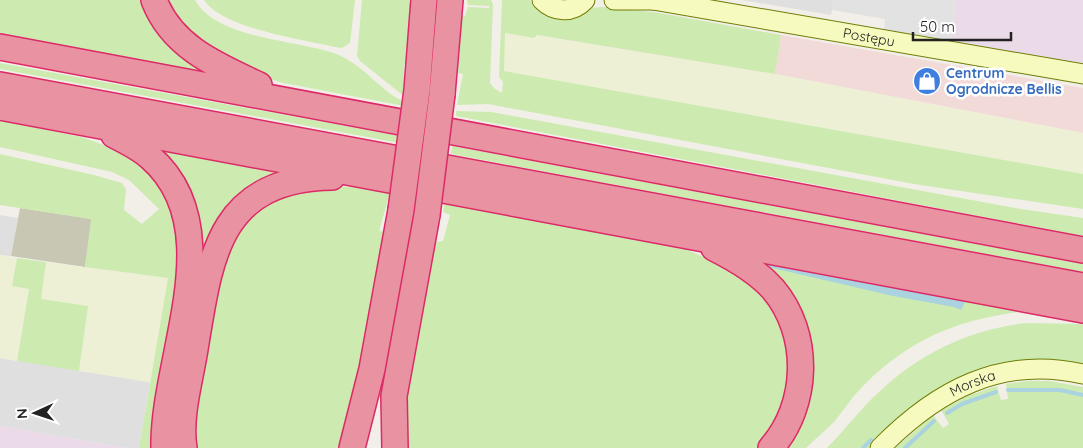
<svg xmlns="http://www.w3.org/2000/svg" width="1083" height="448" viewBox="0 0 1083 448" font-family="Quicksand,sans-serif">
<style>
.residential{fill:#e0dfdf}
.commercial{fill:#f2dad9}
.industrial{fill:#ebdbe8}
.construction{fill:#c7c7b4}
.farmland{fill:#eef0d5}
.grass{fill:#cdebb0}
.parking{fill:#e2e2e2}
.water{fill:#aad3df}
.lines{fill:none;stroke-linecap:round;stroke-linejoin:round}
.stream{stroke:#aad3df;stroke-width:4}
.secondary-casing{stroke:#707d05;stroke-width:21}
.motorway-casing{stroke:#dc2a67;stroke-width:28}
.secondary{stroke:#f7fabf;stroke-width:19}
.motorway{stroke:#e892a2;stroke-width:25}
.motorway-bridge-casing{stroke:#dc2a67;stroke-width:28;stroke-linecap:butt}
.motorway-bridge{stroke:#e892a2;stroke-width:25}
.labels{text-anchor:middle;stroke-width:5;stroke-linejoin:round;paint-order:stroke}
.street-label{font-size:14px;fill:#222;stroke:#fff}
.shop-label{font-size:14px;font-weight:bold;fill:#366cbe;stroke:#fff;text-anchor:start}
</style>
<rect width="100%" height="100%" fill="#f2efe9"/>
<g class="residential">
<polygon points="742,0 834,0 831,15"/>
<polygon points="0,215 18,218 11,256 0,255"/>
<polygon points="0,358 150,382 139,448 127,448 0,426"/>
</g>
<polygon class="commercial" points="781,35 1083,88 1083,133 775,74"/>
<g class="industrial">
<polygon points="956,0 1083,0 1083,64 951,41"/>
<polygon points="0,426 127,448 0,448"/>
</g>
<polygon class="construction" points="20,208 92,219 85,267 11,256"/>
<g class="farmland">
<polygon points="504,33 534,38 536,35 775,74 1083,133 1083,174 504,71"/>
<polygon points="0,255 17,258 12,286 29,288 17,361 0,358"/>
<polygon points="46,262 168,278 150,382 79,371 88,306 40,299"/>
</g>
<g class="grass">
<polygon points="0,0 145,0 211,73 0,33"/>
<path d="M 160,0 L 195,0 C 217,40 301,40 339,55 C 364,66 380,90 404,102 L 404,106 L 283,83 L 251,73 L 183,32 Z"/>
<path d="M 204,0 L 355,0 L 350,43 L 342,48 L 335,47 C 303,40 222,28 204,0 Z"/>
<polygon points="362,0 409,0 411,6 414,6 409,64 404,64 405,97 360,61 357,56"/>
<path d="M 467,0 L 491,0 L 493,4 L 490,83 L 495,89 L 502,93 L 503,82 L 499,77 L 502,0 L 530,0 C 558,37 572,7 602,7 L 654,12 L 781,35 L 775,74 L 537,35 L 534,38 L 505,33 L 504,71 L 1083,174 L 1083,209 L 914,184 L 488,104 L 457,105 L 463,74 L 458,73 L 462,16 L 465,16 L 468,7 L 489,8 L 489,6 L 468,5 Z"/>
<polygon points="0,63 400,136 399,143 0,69"/>
<polygon points="456,111 491,112 1021,209 1083,218 1083,236 456,116"/>
<polygon points="0,120 85,138 127,154 150,172 173,206 180,259 156,448 139,448 168,278 85,267 91,219 0,205 0,154 94,175 122,183 126,190 124,210 142,224 159,209 129,180 112,172 0,147"/>
<polygon points="146,140 297,168 205,256 198,256"/>
<polygon points="452,146 1083,264 1083,272 451,154"/>
<polygon points="316,186 358,187 390,193 379,231 385,232 367,331 341,448 191,448 208,306 233,230 268,200"/>
<polygon points="445,202 680,247 730,268 748,278 778,315 791,355 788,397 761,448 402,448 403,413 435,242 443,241 450,215 443,212"/>
<path d="M 738,251 L 1036,310 C 965,317 914,335 863,386 C 852,397 844,410 834,422 C 825,431 815,439 806,448 L 779,448 L 804,347 Z"/>
<polygon points="17,258 46,262 41,299 88,306 79,371 17,361 29,289 12,286"/>
<path d="M 1025,323 L 1083,324 L 1083,367 L 944,386 L 908,411 L 870,448 L 827,448 C 845,430 860,409 879,392 C 920,353 969,330 1025,323 Z"/>
<polygon points="1028,381 1049,381 1083,387 1083,448 895,448 933,415 943,428 949,424 941,410 967,396 997,386 1001,400 1008,399 1006,384"/>
</g>
<polygon class="parking" points="834,0 956,0 951,41 884,30 885,19 832,10"/>
<polygon class="water" points="763,260 966,300 961,310 954,307 893,296 764,266"/>
<g class="lines">
<g class="stream">
<polyline points="1008,390 1060,390 1083,395"/>
<polyline points="947,413 962,404 996,392"/>
<polyline points="863,448 871,440"/>
<polyline points="905,448 934,421"/>
</g>
<g class="secondary-casing">
<g id="secondary">
<path d="M 542,0 C 554,12 572,14 585,0"/>
<polyline points="614,0 654,0"/>
<path id="s1" d="M 653,0 L 1083,74"/>
<path id="s2" d="M 880,448 C 936,391 1001,355 1083,374"/>
</g>
</g>
<g class="motorway-casing">
<g id="motorway">
<path d="M 154,0 C 172,47 216,65 259,85"/>
<polyline points="0,47 1083,250"/>
<polyline points="0,85 1083,286"/>
<polyline points="417,90 424,0"/>
<polyline points="442,94 450,0"/>
<polyline points="0,107 1083,310"/>
<path d="M 114,135 C 126,141 140,148 150,157 C 232,228 162,358 164,448"/>
<path d="M 714,248 C 736,259 757,271 773,289 C 811,334 809,405 771,448"/>
<path d="M 184,448 C 179,416 190,381 195,349 C 210,259 217,179 332,177"/>
<polyline points="352,448 372,369 401,210"/>
<polyline points="395,448 394,396 427,215"/>
</g>
</g>
<use href="#secondary" class="secondary"/>
<use href="#motorway" class="motorway"/>
<g class="motorway-bridge-casing">
<g id="motorway-bridge">
<polyline points="401,210 417,90"/>
<polyline points="427,215 442,94"/>
</g>
</g>
<use href="#motorway-bridge" class="motorway-bridge"/>
</g>
<defs>
<g id="shop-disc" transform="scale(1.4375)"><circle r="9.5" fill="#3f7fe0" stroke="#fff"/><path d="M-5-2.5h2.3a2.7 3.5 0 0 1 5.4 0H5L5.5 6h-11ZM-1.5-2.5h3a1.5 2.3 0 0 0-3 0Z" fill="#fff"/></g>
</defs>
<g fill-rule="evenodd">
<use href="#shop-disc" x="927" y="81"/>
</g>
<g class="labels">
<g class="street-label">
<text dy="5" stroke="none"><textPath href="#s1" startOffset="219">Postępu</textPath></text>
<text dy="5" stroke="none"><textPath href="#s2" startOffset="114">Morska</textPath></text>
</g>
<g class="shop-label">
<text x="946" y="78">Centrum<tspan x="946" dy="16">Ogrodnicze Bellis</tspan></text>
</g>
</g>
<g transform="translate(35 413) rotate(267)" stroke="#ffffff" stroke-width="4" paint-order="stroke">
<path d="M0-4L9 19L0 12L-9 19Z" fill="#222222"/>
<text y="-8" font-size="14" font-weight="bold" text-anchor="middle" fill="#222222">N</text>
</g>
<path d="M913 32v8h98v-8" fill="none" stroke="#222222" stroke-width="2.5"/>
<text x="920" y="32" font-size="15" fill="#222222" stroke="#ffffff" stroke-width="4" paint-order="stroke">50 m</text>
</svg>
